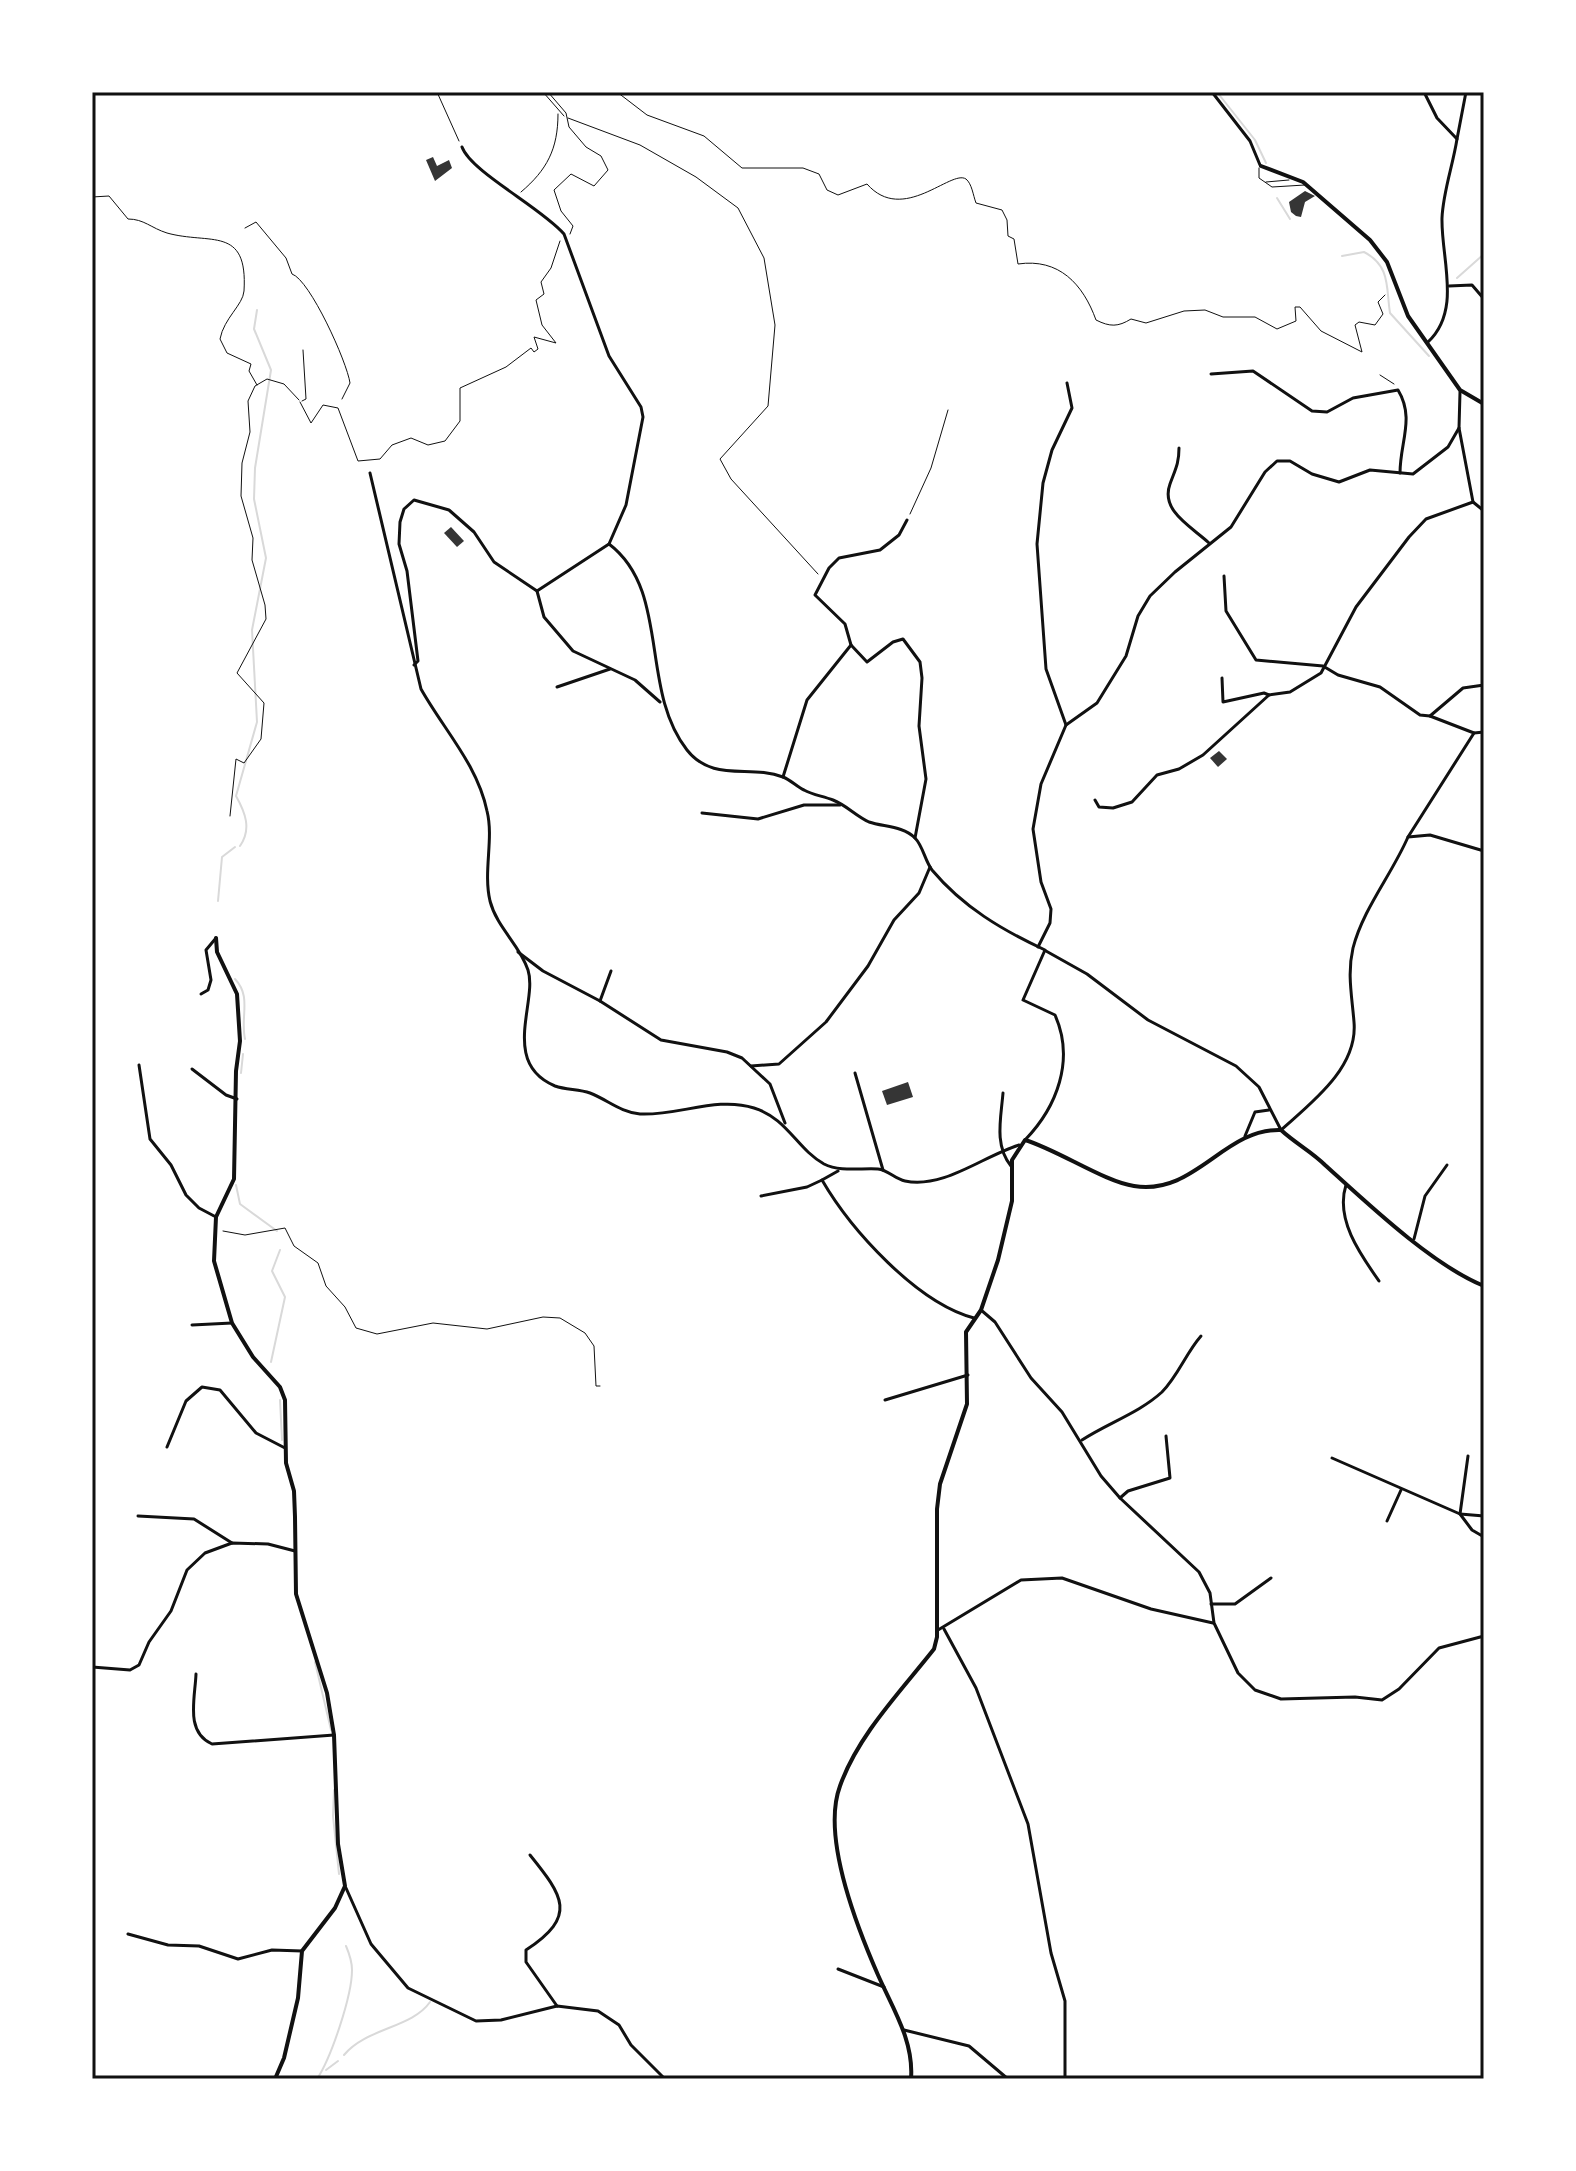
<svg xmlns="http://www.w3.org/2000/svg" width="1576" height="2171" viewBox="0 0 1576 2171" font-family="Figtree,sans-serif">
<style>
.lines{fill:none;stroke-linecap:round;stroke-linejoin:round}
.stream{stroke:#d9d9d9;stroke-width:2}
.building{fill:#353535}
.path{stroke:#111;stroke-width:1}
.service{stroke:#111;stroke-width:1}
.minor{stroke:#111;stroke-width:3}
.tertiary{stroke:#111;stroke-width:4}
.neatline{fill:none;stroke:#111;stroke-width:3}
</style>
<rect width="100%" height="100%" fill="#fff"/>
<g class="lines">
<g class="stream">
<polyline points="1217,92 1255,140 1266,163"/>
<polyline points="1277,198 1290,219"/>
<path d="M 1342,256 L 1364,252 C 1391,266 1386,288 1390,313 L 1429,356"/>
<polyline points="1457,278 1484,254"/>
<path d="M 240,846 C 252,829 245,812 236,796 L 257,722 L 252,630 L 266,558 L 254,499 L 255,468 L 271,370 L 254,329 L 257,310"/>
<polyline points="218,901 222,857 235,847"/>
<path d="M 235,979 C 252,997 240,1017 245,1039"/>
<polyline points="241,1073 243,1054"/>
<polyline points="236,1185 240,1204 277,1231"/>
<polyline points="271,1362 285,1297 272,1271 280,1250"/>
<polyline points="280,1400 282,1440"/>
<polyline points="315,1662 331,1730"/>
<polyline points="334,1790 333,1816 339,1874"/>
<path d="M 344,2055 C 366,2028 412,2028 430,2002"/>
<polyline points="326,2070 338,2061"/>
<path d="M 317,2079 C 331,2058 352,1996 352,1970 C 352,1962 349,1953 346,1946"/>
</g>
</g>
<g class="building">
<polygon points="433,157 437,166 449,160 452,168 435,181 426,160"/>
<polygon points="1305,191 1315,196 1305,202 1301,217 1296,216 1291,212 1289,202"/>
<polygon points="451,527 464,541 457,547 444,533"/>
<polygon points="1219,751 1227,759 1218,767 1210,758"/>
<polygon points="908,1082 913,1097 887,1105 882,1091"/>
</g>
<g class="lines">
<g class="path">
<polyline points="437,92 459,141"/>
<polyline points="543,92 564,116"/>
<polyline points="548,92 566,113 569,127 586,147 601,156 608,170 594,186 571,174 554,190 561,211 573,226 570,234"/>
<path d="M 617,92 L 647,115 L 704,136 L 742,168 L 803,168 L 819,174 L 827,190 L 838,195 L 867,184 C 903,225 951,169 966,179 C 972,184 973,195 976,203 L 1002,210 L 1007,220 L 1008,236 L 1014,239 L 1018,264 C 1059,258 1083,284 1096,320 C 1110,327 1118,327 1131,319 L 1146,323 L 1184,311 L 1205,310 L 1223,317 L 1255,317 L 1277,329 L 1296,321 L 1295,307 L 1300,307 L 1321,331 L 1362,352 L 1355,325 L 1359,322 L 1375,325 L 1383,314 L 1378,302 L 1385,295"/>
<polyline points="568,118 640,145 696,177 738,208 764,258 775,325 768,406 720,459 731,479 818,574"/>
<path d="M 521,192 C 547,170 558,149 558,114"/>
<path d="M 92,197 L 109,196 L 128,219 C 144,219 151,228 167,233 C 210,245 248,225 244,291 C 243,305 224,318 220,339 L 227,353 L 251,364 L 249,371 L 257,385"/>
<path d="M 245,228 L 256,222 L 286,258 L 292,274 C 310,280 347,362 350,383 L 342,399"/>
<polyline points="1380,375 1394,384"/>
<polyline points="302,401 306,399 303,350"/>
<polyline points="300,402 311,423 323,405 338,408 358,461 380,459 392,445 411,438 428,445 445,441 460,421 460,388 506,367 531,348 534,352 538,349 534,337 556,343 542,325 536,300 544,294 541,282 551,268 560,241"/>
<polyline points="910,514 931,468 948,410"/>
<polyline points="230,816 236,759 244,763 261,739 264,703 237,673 266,619 265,605 252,560 253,538 241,496 242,463 250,432 248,401 255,386 267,379 284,384 299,400"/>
<polyline points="223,1231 245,1235 285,1228 294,1246 318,1263 326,1286 345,1307 356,1328 377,1334 433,1323 487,1329 543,1317 560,1318 585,1333 594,1346 596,1386 600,1386"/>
</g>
<g class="service">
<polyline points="1259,168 1259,178 1272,187 1305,185"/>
<polyline points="1266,182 1289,180"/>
</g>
<g class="minor">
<polyline points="1212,92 1250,141 1260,165"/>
<path d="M 1424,92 L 1437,118 L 1457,139 C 1453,165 1443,192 1442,218 C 1441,259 1462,310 1428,342"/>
<polyline points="1457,139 1466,92"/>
<path d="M 462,147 C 471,172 542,208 564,234 L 609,356 L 641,407 L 643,417 L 626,505 L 609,544 C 671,591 639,689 687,750 C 713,783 750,764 783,777 C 791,780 797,787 804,790 C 813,795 823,796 833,800 C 846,805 856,816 869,822 C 884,827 903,826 915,838 C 923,846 925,861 932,870 C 963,907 1002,930 1045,950 L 1023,1000 L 1055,1015 C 1075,1060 1057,1107 1025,1140"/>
<polyline points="1449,286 1472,285 1484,299"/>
<path d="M 1211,374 L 1253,371 L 1312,411 L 1327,412 L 1353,398 L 1398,390 C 1415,418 1400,442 1400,473"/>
<path d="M 1179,448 C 1179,464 1175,470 1170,484 C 1160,511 1192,527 1209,543"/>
<path d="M 370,473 L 421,689 C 444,730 477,764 487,811 C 494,839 483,871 490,901 C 497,928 520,945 528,970 C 538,1001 500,1063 555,1086 C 566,1090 579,1089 590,1093 C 608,1100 620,1112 640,1114 C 678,1116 717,1096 754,1108 C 787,1118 797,1149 824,1164 C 840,1172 860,1168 878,1169 C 888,1170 895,1179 905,1181 C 944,1189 983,1156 1019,1145"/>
<polyline points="1473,502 1484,511"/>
<polyline points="907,520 899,535 880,550 839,558 829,568 815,595 845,624 851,645 867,662 893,642 903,639 920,662 922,678 919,726 926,779 915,838"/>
<polyline points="1224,576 1226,611 1256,660 1323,666 1338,675 1380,687 1420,715 1430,716 1463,688 1484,685"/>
<polyline points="537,591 609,544"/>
<polyline points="414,665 418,661 407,571 399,544 400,522 404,509 414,500 449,510 474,532 494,562 537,591 544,617 573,651 635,680 660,702"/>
<polyline points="1222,678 1223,702 1264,693 1269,695"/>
<polyline points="557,687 610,669"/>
<polyline points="1066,725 1097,703 1126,656 1138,616 1150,596 1175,572 1231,527 1265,472 1277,461 1290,461 1312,474 1339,482 1370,470 1413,474 1448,447 1459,428"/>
<polyline points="1474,733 1484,732"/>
<polyline points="783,777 807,700 851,645"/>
<polyline points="1095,800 1099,807 1113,808 1132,802 1157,775 1179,769 1203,755 1269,695 1290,692 1321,673 1356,607 1409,537 1426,519 1473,502 1459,428 1460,392"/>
<polyline points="702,813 758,819 804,805 840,805"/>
<polyline points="1408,837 1474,733 1430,716"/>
<polyline points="1038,947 1050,923 1051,909 1041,882 1033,829 1041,784 1066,725 1046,669 1037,544 1043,483 1052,450 1072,408 1067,383"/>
<path d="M 1046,951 L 1087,974 L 1148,1020 L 1236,1066 L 1259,1087 L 1281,1130 C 1311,1103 1358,1068 1354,1022 C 1352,996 1347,974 1353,948 C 1363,909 1392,874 1408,837 L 1430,835 L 1484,851"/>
<polyline points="518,952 543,971 600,1001 661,1040 727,1052 742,1058 770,1084 785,1123"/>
<polyline points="201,994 208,990 211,980 206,950 216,938"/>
<polyline points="600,1001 611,971"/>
<polyline points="139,1065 150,1139 171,1165 186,1195 199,1208 216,1217"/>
<polyline points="751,1066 779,1064 826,1022 868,966 894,920 919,893 930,867"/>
<polyline points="192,1069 226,1095 237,1099"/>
<polyline points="855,1073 883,1170"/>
<path d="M 1003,1093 C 1001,1118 994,1145 1011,1166"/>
<polyline points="1245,1136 1255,1112 1269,1110"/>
<path d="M 838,1171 L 822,1180 C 851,1230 917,1303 974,1318"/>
<path d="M 1346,1185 C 1335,1219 1360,1254 1379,1281"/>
<polyline points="761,1196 807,1187 822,1180"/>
<polyline points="1414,1239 1425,1196 1447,1165"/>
<polyline points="981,1310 995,1322 1031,1378 1062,1412 1101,1476 1120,1498 1199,1572 1210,1593 1214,1623 1238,1673 1255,1690 1281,1699 1355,1697 1382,1700 1399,1689 1439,1648 1484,1636"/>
<polyline points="192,1325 232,1323"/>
<polyline points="885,1400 968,1375"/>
<path d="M 1082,1440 C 1108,1423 1139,1413 1162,1392 C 1178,1376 1186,1353 1201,1336"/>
<polyline points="167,1447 186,1401 202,1387 220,1390 256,1433 285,1448"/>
<polyline points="1468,1456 1460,1514 1472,1530 1484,1537"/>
<polyline points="1332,1458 1460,1514 1484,1516"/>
<polyline points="1120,1498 1128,1491 1170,1478 1166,1436"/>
<polyline points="138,1516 194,1519 232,1543"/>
<polyline points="1387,1521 1401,1490"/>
<polyline points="1211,1604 1235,1604 1271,1578"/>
<polyline points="944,1629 976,1688 1028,1824 1051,1953 1065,2001 1065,2079"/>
<polyline points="938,1630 1021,1580 1062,1578 1151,1609 1213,1623"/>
<polyline points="92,1667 130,1670 139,1665 149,1642 171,1611 187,1570 205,1553 232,1543 268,1544 295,1551"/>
<path d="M 196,1674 C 195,1699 185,1732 212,1744 L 334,1735"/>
<path d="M 530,1855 C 563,1896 578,1916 526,1950 L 526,1962 L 557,2006"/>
<polyline points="346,1888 371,1944 408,1988 476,2021 501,2020 557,2006 598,2011 619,2025 631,2045 665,2079"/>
<polyline points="128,1934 168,1945 199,1946 238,1959 272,1950 302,1951"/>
<polyline points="838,1969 884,1987"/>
<polyline points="904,2030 969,2046 1008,2079"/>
</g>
<g class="tertiary">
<polyline points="1261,166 1303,182 1370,240 1387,262 1408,316 1460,390 1484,404"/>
<polyline points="216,938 217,952 237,994 240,1041 236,1071 234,1179 216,1217 214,1261 232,1323 253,1357 280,1387 285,1400 286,1463 294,1491 295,1517 296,1594 327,1693 334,1735 338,1844 345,1886 335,1908 302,1951 298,1998 284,2058 275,2079"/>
<path d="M 911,2079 C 914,2041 893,2009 878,1975 C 857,1927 821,1837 840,1786 C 858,1735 901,1691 934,1649 L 937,1637 L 937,1509 L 940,1484 L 967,1404 L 966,1332 L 981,1310 L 998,1260 L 1012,1201 L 1012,1160 L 1025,1140 C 1058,1150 1105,1182 1134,1186 C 1195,1196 1224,1128 1281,1130 C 1295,1143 1312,1152 1325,1165 C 1367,1203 1432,1265 1484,1286"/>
</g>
</g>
<rect width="1576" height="2171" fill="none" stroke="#ffffff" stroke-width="188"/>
<rect x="94" y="94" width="1388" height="1983" class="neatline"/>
</svg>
